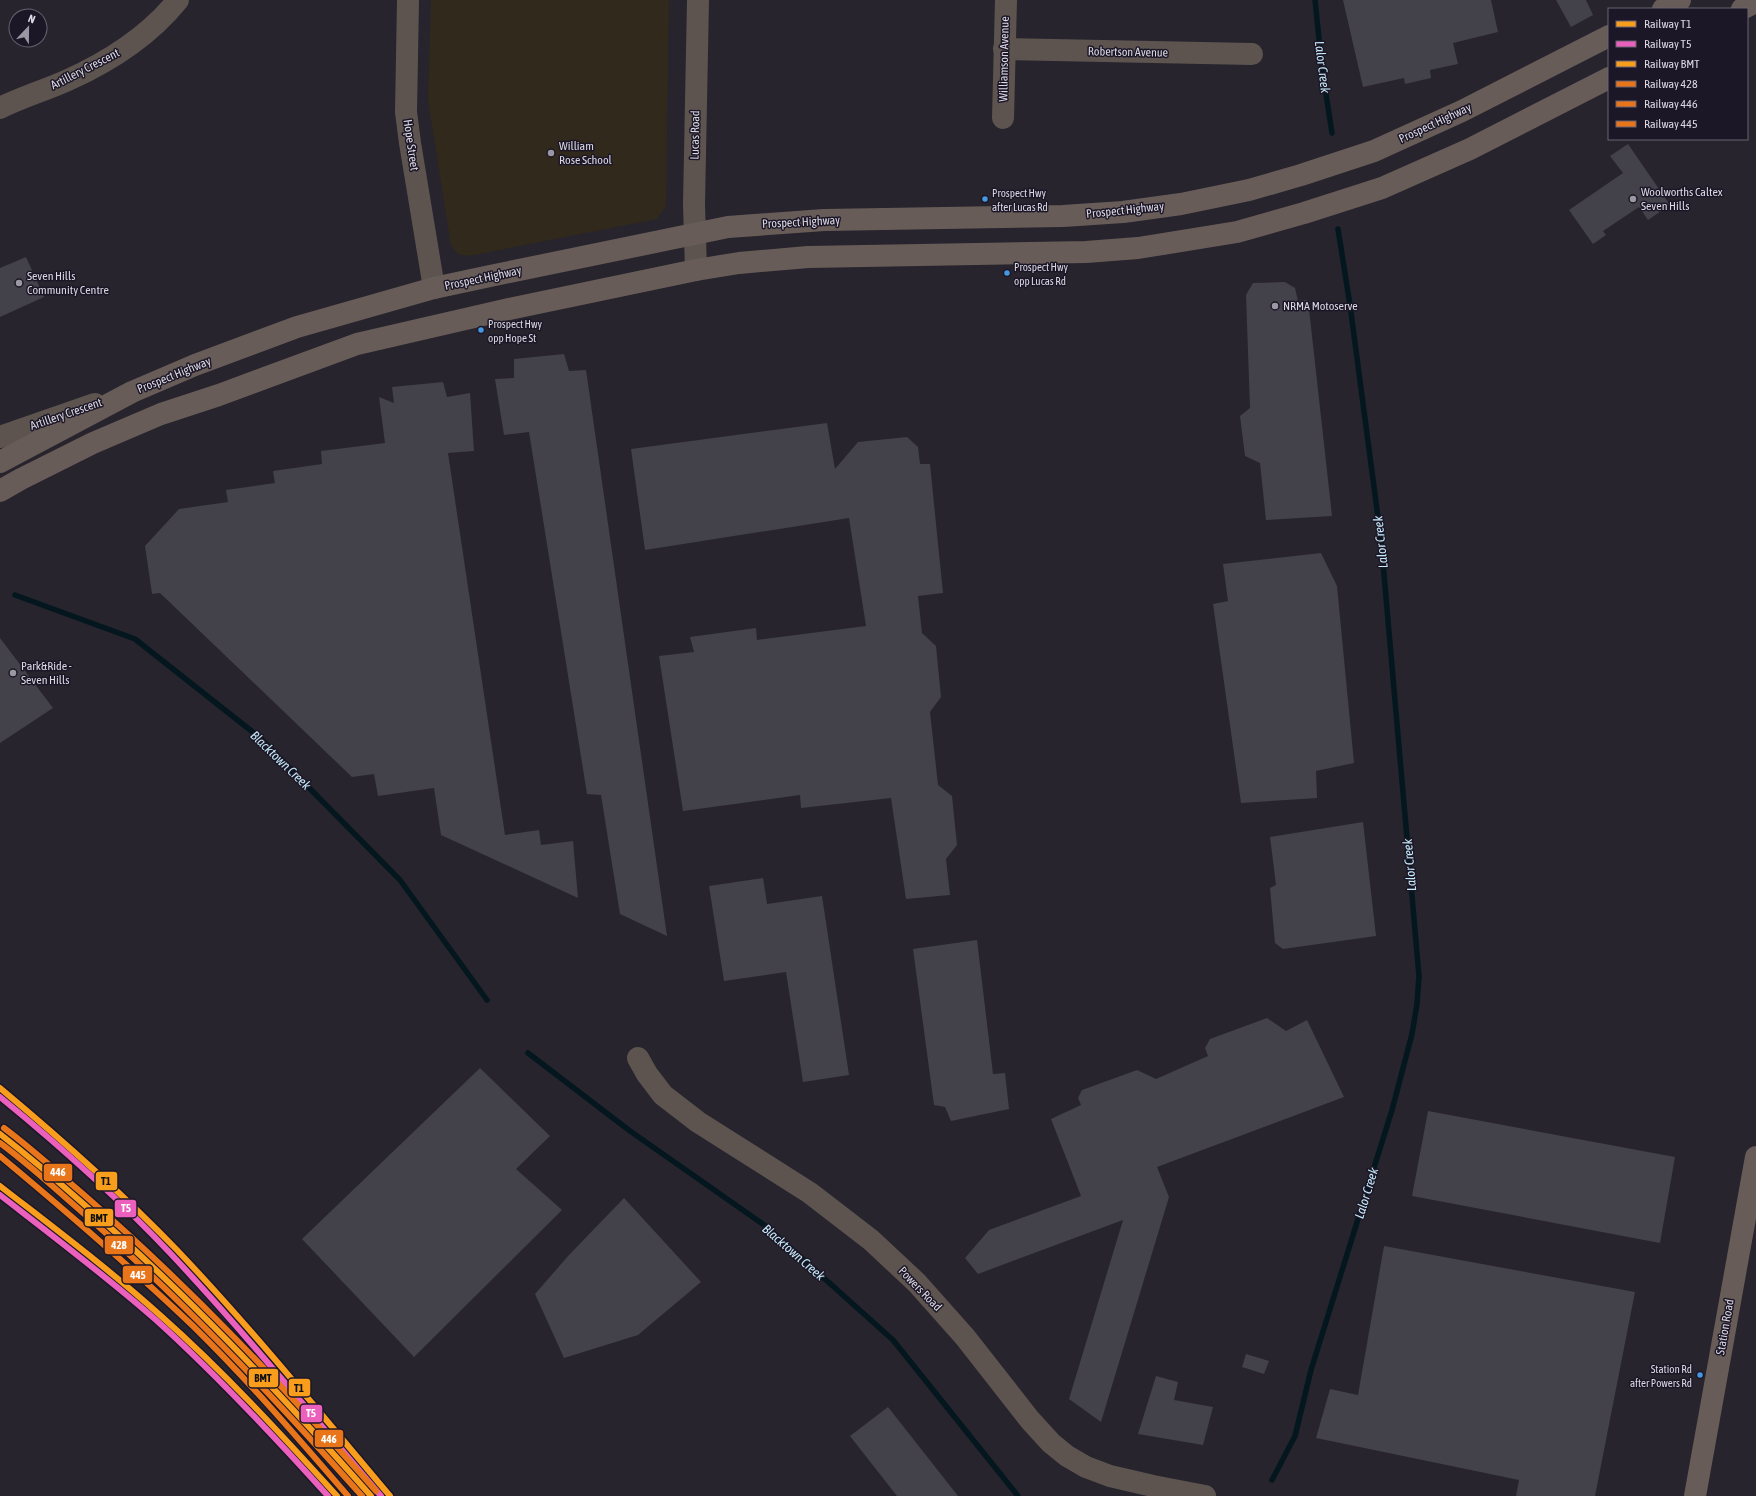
<svg xmlns="http://www.w3.org/2000/svg" width="1756" height="1496" viewBox="0 0 1756 1496" font-family="'Asap Condensed',sans-serif">
<style>
.education{fill:#31291c}
.lines{fill:none;stroke-linecap:round;stroke-linejoin:round}
.stream{stroke:#04171f;stroke-width:5.5}
.building{fill:#43414a}
.minor{stroke:#5d5450;stroke-width:22}
.major{stroke:#685c58;stroke-width:22}
.rail-1-casing{stroke:#1c1727;stroke-width:9}
.rail-2-casing{stroke:#1c1727;stroke-width:9}
.rail-3-casing{stroke:#1c1727;stroke-width:9}
.rail-4-casing{stroke:#1c1727;stroke-width:9}
.rail-5-casing{stroke:#1c1727;stroke-width:9}
.rail-6-casing{stroke:#1c1727;stroke-width:9}
.rail-1{stroke:#f99d1c;stroke-width:6}
.rail-2{stroke:#ea60bc;stroke-width:6}
.rail-3{stroke:#f99d1c;stroke-width:6}
.rail-4{stroke:#e8751a;stroke-width:6}
.rail-5{stroke:#e8751a;stroke-width:6}
.rail-6{stroke:#e8751a;stroke-width:6}
.poi-dot{fill:#9c98a3;stroke:#1c1727;stroke-width:1.5}
.bus-dot{fill:#4699e1;stroke:#1c1727;stroke-width:1.5}
.labels{text-anchor:middle;stroke-width:3;stroke-linejoin:round;paint-order:stroke}
.bus-label{font-size:11px;fill:#dbd7e3;stroke:#1c1727;text-anchor:start}
.street-label{font-size:12px;fill:#dbd7e3;stroke:#1c1727}
.poi-label{font-size:12px;fill:#dbd7e3;stroke:#1c1727;text-anchor:start}
.water-label{font-size:13px;font-style:italic;fill:#c5eaf9;stroke:#1c1727}
.line-badge{stroke:#1c1727;stroke-width:1.5}
.badge-label{font-size:11px;text-anchor:middle;font-weight:bold;fill:#fff}
.pale-badge-label{font-size:11px;text-anchor:middle;font-weight:bold;fill:#111}
</style>
<rect width="100%" height="100%" fill="#27242d"/>
<polygon class="education" points="431,0 669,0 666,206 657,219 469,256 458,254 451,246 428,100"/>
<g class="lines">
<g class="stream">
<polyline points="1315,0 1322,68 1332,133"/>
<polyline points="15,595 135,639 259,737 400,880 487,1000"/>
<polyline points="528,1053 630,1131 767,1227 893,1340 1018,1496"/>
<polyline points="1272,1480 1295,1436 1311,1370 1392,1110 1412,1034 1417,1004 1419,976 1381,540 1350,305 1338,229"/>
</g>
</g>
<g class="building">
<polygon points="1343,0 1491,0 1498,32 1453,43 1458,64 1430,70 1431,78 1405,84 1404,78 1363,87"/>
<polygon points="1556,0 1586,0 1593,15 1571,27"/>
<polygon points="1628,144 1670,205 1648,220 1639,207 1603,231 1606,235 1593,244 1569,210 1623,173 1610,156"/>
<polygon points="26,257 44,297 0,317 0,268"/>
<polygon points="1285,282 1295,288 1298,301 1308,300 1332,516 1266,520 1260,463 1245,456 1240,416 1250,408 1246,295 1253,283"/>
<polygon points="564,354 569,371 586,370 667,936 620,914 601,795 587,794 529,432 504,435 495,379 514,378 514,359"/>
<polygon points="443,382 447,397 470,393 474,451 448,453 505,835 539,830 541,845 573,841 578,898 441,835 434,788 378,796 374,774 352,777 160,593 152,594 145,546 179,509 228,502 226,490 275,483 273,471 322,464 321,451 385,443 379,397 394,403 392,387"/>
<polygon points="827,423 835,469 858,442 907,437 918,447 920,464 930,464 943,593 918,596 922,633 936,646 941,697 930,712 938,785 952,796 957,845 946,859 950,895 906,899 891,798 801,808 800,795 683,811 659,656 694,652 690,637 756,628 757,640 866,626 849,518 645,550 631,449"/>
<polygon points="1321,553 1337,586 1354,763 1316,771 1317,798 1241,803 1213,604 1228,601 1223,564"/>
<polygon points="0,638 53,708 0,743"/>
<polygon points="1363,822 1376,936 1283,949 1275,943 1270,888 1276,885 1270,837"/>
<polygon points="763,878 767,904 822,896 849,1075 803,1082 786,972 724,981 709,886"/>
<polygon points="977,940 993,1074 1005,1073 1009,1109 951,1121 945,1107 934,1105 913,949"/>
<polygon points="1267,1018 1286,1031 1307,1020 1344,1097 1157,1167 1169,1197 1101,1422 1069,1399 1123,1220 978,1274 965,1258 989,1230 1081,1196 1051,1119 1081,1105 1078,1098 1082,1090 1137,1070 1156,1079 1208,1056 1205,1048 1210,1039"/>
<polygon points="480,1068 550,1136 516,1169 562,1210 414,1357 302,1239"/>
<polygon points="1428,1111 1675,1157 1660,1243 1412,1196"/>
<polygon points="624,1198 701,1282 638,1335 564,1358 535,1294 569,1255"/>
<polygon points="1384,1246 1635,1292 1595,1496 1516,1496 1519,1480 1316,1438 1330,1389 1358,1395"/>
<polygon points="1246,1354 1269,1361 1264,1374 1242,1367"/>
<polygon points="1156,1376 1178,1382 1174,1400 1213,1407 1203,1445 1138,1434"/>
<polygon points="888,1407 958,1496 897,1496 850,1436"/>
</g>
<g class="lines">
<g class="minor">
<polyline points="408,0 406,112 410,143 434,288"/>
<polyline points="1004,49 1252,54"/>
<path d="M 0,108 C 22,97 46,90 68,80 C 110,61 149,36 178,0"/>
<polyline points="1003,118 1006,0"/>
<polyline points="696,270 694,204 698,0"/>
<polyline points="0,437 95,404"/>
<polyline points="638,1058 647,1074 663,1095 698,1122 810,1193 871,1240 917,1283 965,1337 1030,1420 1051,1443 1067,1456 1086,1467 1110,1476 1153,1486 1205,1496"/>
</g>
<g class="major">
<polyline points="1663,9 1680,0"/>
<polyline points="1742,9 1756,2"/>
<polyline points="0,462 132,392 195,365 297,327 434,288 490,276 728,227 824,220 1063,216 1123,212 1181,204 1249,190 1301,175 1374,151 1462,111 1609,36"/>
<polyline points="0,491 21,479 93,443 161,414 219,395 357,344 509,309 696,270 739,263 808,257 1086,252 1138,248 1237,232 1304,213 1382,188 1470,149 1609,78"/>
<polyline points="1695,1496 1756,1157"/>
</g>
<g class="rail-1-casing">
<g id="rail-1">
<path d="M 0,1088 C 61,1139 121,1192 176,1249 C 251,1328 320,1413 390,1496"/>
<path d="M 0,1186 C 54,1228 110,1270 161,1316 C 224,1372 281,1434 337,1496"/>
</g>
</g>
<g class="rail-2-casing">
<g id="rail-2">
<path d="M 0,1097 C 60,1146 118,1198 171,1254 C 244,1332 312,1415 381,1496"/>
<path d="M 0,1195 C 53,1236 106,1276 156,1320 C 217,1375 273,1435 328,1496"/>
</g>
</g>
<g class="rail-3-casing">
<path id="rail-3" d="M 0,1134 C 27,1155 53,1177 79,1200 C 184,1291 279,1392 371,1496"/>
</g>
<g class="rail-4-casing">
<path id="rail-4" d="M 0,1143 C 26,1162 50,1184 74,1205 C 178,1295 271,1394 362,1496"/>
</g>
<g class="rail-5-casing">
<path id="rail-5" d="M 4,1128 C 32,1149 57,1172 83,1194 C 189,1286 284,1387 376,1491"/>
</g>
<g class="rail-6-casing">
<path id="rail-6" d="M 0,1156 C 66,1211 131,1267 193,1326 C 248,1380 298,1438 348,1496"/>
</g>
<use href="#rail-1" class="rail-1"/>
<use href="#rail-2" class="rail-2"/>
<use href="#rail-3" class="rail-3"/>
<use href="#rail-4" class="rail-4"/>
<use href="#rail-5" class="rail-5"/>
<use href="#rail-6" class="rail-6"/>
</g>
<g class="poi-dot">
<circle cx="551" cy="153" r="4"/>
<circle cx="1633" cy="199" r="4"/>
<circle cx="19" cy="283" r="4"/>
<circle cx="1275" cy="306" r="4"/>
<circle cx="13" cy="673" r="4"/>
</g>
<g class="bus-dot">
<circle cx="985" cy="199" r="3.5"/>
<circle cx="1007" cy="273" r="3.5"/>
<circle cx="481" cy="330" r="3.5"/>
<circle cx="1700" cy="1375" r="3.5"/>
</g>
<g class="labels">
<g class="bus-label">
<text x="992" y="197">Prospect Hwy<tspan x="992" dy="14">after Lucas Rd</tspan></text>
<text x="1014" y="271">Prospect Hwy<tspan x="1014" dy="14">opp Lucas Rd</tspan></text>
<text x="488" y="328">Prospect Hwy<tspan x="488" dy="14">opp Hope St</tspan></text>
<text x="1692" y="1373" text-anchor="end">Station Rd<tspan x="1692" dy="14">after Powers Rd</tspan></text>
</g>
<g class="street-label">
<text transform="translate(1128 52) rotate(1)" y="4">Robertson Avenue</text>
<text transform="translate(1004 59) rotate(-89)" y="4">Williamson Avenue</text>
<text transform="translate(85 69) rotate(-27)" y="4">Artillery Crescent</text>
<text transform="translate(1435 123) rotate(-25)" y="4">Prospect Highway</text>
<text transform="translate(695 135) rotate(-89)" y="4">Lucas Road</text>
<text transform="translate(411 145) rotate(82)" y="4">Hope Street</text>
<text transform="translate(1125 210) rotate(-6)" y="4">Prospect Highway</text>
<text transform="translate(801 222) rotate(-3)" y="4">Prospect Highway</text>
<text transform="translate(483 278) rotate(-12)" y="4">Prospect Highway</text>
<text transform="translate(174 375) rotate(-22)" y="4">Prospect Highway</text>
<text transform="translate(66 414) rotate(-19)" y="4">Artillery Crescent</text>
<text transform="translate(920 1289) rotate(46)" y="4">Powers Road</text>
<text transform="translate(1725 1327) rotate(-80)" y="4">Station Road</text>
</g>
<g class="poi-label">
<text x="559" y="150">William<tspan x="559" dy="14">Rose School</tspan></text>
<text x="1641" y="196">Woolworths Caltex<tspan x="1641" dy="14">Seven Hills</tspan></text>
<text x="27" y="280">Seven Hills<tspan x="27" dy="14">Community Centre</tspan></text>
<text x="1283" y="310">NRMA Motoserve</text>
<text x="21" y="670">Park&amp;Ride -<tspan x="21" dy="14">Seven Hills</tspan></text>
</g>
<g class="water-label">
<text transform="translate(1323 67) rotate(83)" y="5">Lalor Creek</text>
<text transform="translate(1380 542) rotate(-96)" y="5">Lalor Creek</text>
<text transform="translate(281 760) rotate(44)" y="5">Blacktown Creek</text>
<text transform="translate(1409 865) rotate(-95)" y="5">Lalor Creek</text>
<text transform="translate(1366 1193) rotate(-73)" y="5">Lalor Creek</text>
<text transform="translate(794 1252) rotate(41)" y="5">Blacktown Creek</text>
</g>
</g>
<g class="line-badge">
<rect x="43" y="1163" width="30" height="19" rx="4" fill="#e8751a"/>
<rect x="95" y="1171" width="23" height="20" rx="4" fill="#f99d1c"/>
<rect x="114" y="1199" width="23" height="19" rx="4" fill="#ea60bc"/>
<rect x="84" y="1208" width="30" height="19" rx="4" fill="#f99d1c"/>
<rect x="104" y="1235" width="30" height="20" rx="4" fill="#e8751a"/>
<rect x="122" y="1265" width="31" height="19" rx="4" fill="#e8751a"/>
<rect x="248" y="1368" width="31" height="20" rx="4" fill="#f99d1c"/>
<rect x="288" y="1378" width="23" height="19" rx="4" fill="#f99d1c"/>
<rect x="300" y="1404" width="23" height="19" rx="4" fill="#ea60bc"/>
<rect x="314" y="1429" width="30" height="19" rx="4" fill="#e8751a"/>
</g>
<g class="badge-label">
<text x="58" y="1176">446</text>
<text x="126" y="1212">T5</text>
<text x="119" y="1249">428</text>
<text x="138" y="1279">445</text>
<text x="311" y="1417">T5</text>
<text x="329" y="1443">446</text>
</g>
<g class="pale-badge-label">
<text x="106" y="1185">T1</text>
<text x="99" y="1222">BMT</text>
<text x="263" y="1382">BMT</text>
<text x="299" y="1392">T1</text>
</g>
<rect x="1608" y="8" width="140" height="132" fill="#1c1727" stroke="#686472"/>
<rect x="1616" y="21" width="20" height="6" fill="#f99d1c" stroke="#686472"/>
<text x="1644" y="28" font-size="12" fill="#dbd7e3">Railway T1</text>
<rect x="1616" y="41" width="20" height="6" fill="#ea60bc" stroke="#686472"/>
<text x="1644" y="48" font-size="12" fill="#dbd7e3">Railway T5</text>
<rect x="1616" y="61" width="20" height="6" fill="#f99d1c" stroke="#686472"/>
<text x="1644" y="68" font-size="12" fill="#dbd7e3">Railway BMT</text>
<rect x="1616" y="81" width="20" height="6" fill="#e8751a" stroke="#686472"/>
<text x="1644" y="88" font-size="12" fill="#dbd7e3">Railway 428</text>
<rect x="1616" y="101" width="20" height="6" fill="#e8751a" stroke="#686472"/>
<text x="1644" y="108" font-size="12" fill="#dbd7e3">Railway 446</text>
<rect x="1616" y="121" width="20" height="6" fill="#e8751a" stroke="#686472"/>
<text x="1644" y="128" font-size="12" fill="#dbd7e3">Railway 445</text>
<g transform="translate(28 28) rotate(22)"><circle r="19" fill="#1c1727" stroke="#686472"/>
<path d="M0-3L7 15L0 10L-7 15Z" fill="#9c98a3"/>
<text y="-6" font-size="11" font-weight="bold" text-anchor="middle" fill="#dbd7e3">N</text>
</g>
</svg>
